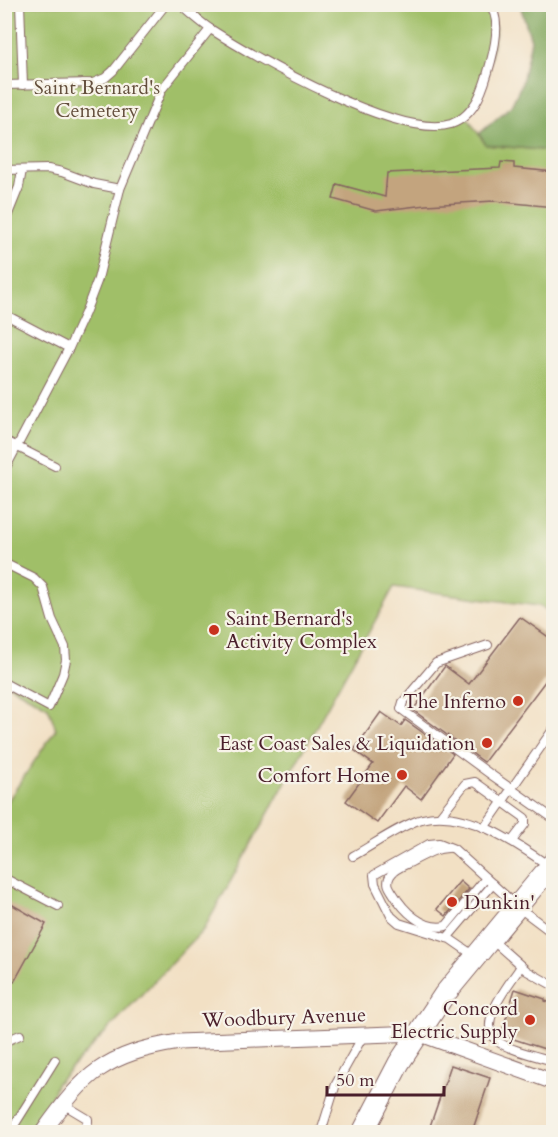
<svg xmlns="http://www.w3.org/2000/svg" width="558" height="1137" viewBox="0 0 558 1137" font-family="Cardo,serif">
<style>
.green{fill:#a0bf68;stroke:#756f4a;stroke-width:1.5}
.forest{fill:#80a65c;stroke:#656244;stroke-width:1.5}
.building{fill:#c3a47e}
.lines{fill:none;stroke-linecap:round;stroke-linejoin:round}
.lane-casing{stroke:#856361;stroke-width:10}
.street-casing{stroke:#856361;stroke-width:17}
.secondary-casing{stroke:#856361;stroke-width:23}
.lane{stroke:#fff;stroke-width:8}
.street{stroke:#fff;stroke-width:15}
.secondary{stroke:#fff;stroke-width:21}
.poi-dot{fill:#c8321e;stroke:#f7f3e8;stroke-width:2}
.labels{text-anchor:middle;stroke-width:4.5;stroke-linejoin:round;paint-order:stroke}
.park-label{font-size:20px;fill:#644f3d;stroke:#f7f3e8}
.poi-label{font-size:20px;fill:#4a1f2b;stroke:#f7f3e8;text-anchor:end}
.street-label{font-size:20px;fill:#4a1f2b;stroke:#f7f3e8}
</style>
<rect width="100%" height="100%" fill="#f7f3e8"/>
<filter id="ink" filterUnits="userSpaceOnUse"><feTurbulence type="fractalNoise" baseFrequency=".0167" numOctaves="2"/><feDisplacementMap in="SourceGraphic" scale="12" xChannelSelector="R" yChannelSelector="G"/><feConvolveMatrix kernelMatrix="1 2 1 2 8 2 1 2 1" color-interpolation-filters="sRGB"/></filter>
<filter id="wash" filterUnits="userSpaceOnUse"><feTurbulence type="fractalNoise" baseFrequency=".008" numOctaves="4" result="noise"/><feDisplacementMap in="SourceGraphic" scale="24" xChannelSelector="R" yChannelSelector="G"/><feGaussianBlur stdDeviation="1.35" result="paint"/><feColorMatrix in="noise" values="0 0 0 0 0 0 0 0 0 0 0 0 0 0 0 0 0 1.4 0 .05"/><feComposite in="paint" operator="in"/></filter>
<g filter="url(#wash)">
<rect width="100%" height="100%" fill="#f2e0c4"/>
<polygon class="green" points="5,5 488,5 496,30 487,77 466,115 486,145 553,151 553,613 539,606 394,587 204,929 56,1084 39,1132 5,1132 5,805 56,729 48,707 5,683"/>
<polygon class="forest" points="520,5 553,5 553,151 486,145 479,134 511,106 522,83 531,40"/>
<g id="blocks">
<g class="building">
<polygon points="501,162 514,163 514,168 554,172 554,207 494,201 426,205 376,211 333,199 337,184 385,197 387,173 500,168"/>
<polygon points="520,617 554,641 554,685 546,680 484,762 413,710 445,666 469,684"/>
<polygon points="381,712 401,726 405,720 453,754 421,799 404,786 377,823 346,801 373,764 354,750"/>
<polygon points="460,881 469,889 446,916 437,909"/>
<polygon points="4,900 46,924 14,982 4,977"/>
<polygon points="515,989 545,999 545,1001 554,1004 554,1052 501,1035"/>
<polygon points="451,1065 490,1078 472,1132 428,1132"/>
</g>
</g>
</g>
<g filter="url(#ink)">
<use href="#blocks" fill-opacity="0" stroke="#856361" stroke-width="1.5"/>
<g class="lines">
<g class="lane-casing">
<g id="lane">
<polyline points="20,4 23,85"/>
<path d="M 180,4 C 190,13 201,23 212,30 C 257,59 400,140 451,124 C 477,115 485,84 491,61 C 495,46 502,16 488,4"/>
<polyline points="4,85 93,83 105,78 113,71 166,4"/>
<polyline points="4,170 48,169 62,172 94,184 120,189"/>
<polyline points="4,224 19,187 22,170"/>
<polyline points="4,314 69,348"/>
<polyline points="4,440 55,466"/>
<polyline points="4,471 69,348 85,313 98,279 120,189 162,89 210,29"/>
<polyline points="4,563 34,578 43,587 52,619 65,647 66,660 63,674 49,707 4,683"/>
<polyline points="488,645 436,663 403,702 401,709 490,774 554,819"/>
<polyline points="440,816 465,784 475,782 525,818 525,824 512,841"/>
<polyline points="484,828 554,728"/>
<path d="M 448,848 C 435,848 425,855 413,861 C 406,865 394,868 390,876 C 386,883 389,887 393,893 C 403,910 423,931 446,926 L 486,878"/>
<path d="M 353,856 C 373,845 401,825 422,819 C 464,807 516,843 549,866"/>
<polyline points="4,878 58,906"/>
<polyline points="447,938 493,884"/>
<polyline points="492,940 527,971 554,986"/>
<polyline points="473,955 450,939 399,923 391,916 375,884 374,875 429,844 439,843 454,849 518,907 554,934"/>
<path d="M 521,966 C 510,984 472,1026 500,1043 C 515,1052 537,1056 554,1061"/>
<polyline points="4,1042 20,1035"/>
<polyline points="63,1104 88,1119 88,1122 82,1132"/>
<polyline points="10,1132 55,1060"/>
<polyline points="321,1132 336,1084 363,1036"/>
</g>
</g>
<g class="street-casing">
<path id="street" d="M 43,1132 C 85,1073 105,1054 179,1042 L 418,1033 L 554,1082"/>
</g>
<g class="secondary-casing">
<polyline id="secondary" points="363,1132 399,1063 444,995 554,862"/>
</g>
<use href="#lane" class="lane"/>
<use href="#street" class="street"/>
<use href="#secondary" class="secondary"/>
</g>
</g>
<g class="poi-dot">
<circle cx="214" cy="630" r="6"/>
<circle cx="518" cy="701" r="6"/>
<circle cx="487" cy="743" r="6"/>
<circle cx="402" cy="775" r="6"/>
<circle cx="452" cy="902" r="6"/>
<circle cx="530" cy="1020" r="6"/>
</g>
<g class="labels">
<g class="park-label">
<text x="97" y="94">Saint Bernard's<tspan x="97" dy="23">Cemetery</tspan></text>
</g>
<g class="poi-label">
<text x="226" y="625" text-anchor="start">Saint Bernard's<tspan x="226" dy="23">Activity Complex</tspan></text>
<text x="506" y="708">The Inferno</text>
<text x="475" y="750">East Coast Sales &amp; Liquidation</text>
<text x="390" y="782">Comfort Home</text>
<text x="464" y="909" text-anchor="start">Dunkin'</text>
<text x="518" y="1015">Concord<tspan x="518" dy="23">Electric Supply</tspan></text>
</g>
<g class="street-label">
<text transform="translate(284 1017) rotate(-2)" y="7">Woodbury Avenue</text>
</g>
</g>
<rect width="558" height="1137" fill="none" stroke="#f7f3e8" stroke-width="24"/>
<path d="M327 1086v9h117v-9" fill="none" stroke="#4a1f2b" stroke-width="3"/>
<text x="336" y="1086" font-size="18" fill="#4a1f2b" stroke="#f7f3e8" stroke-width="4.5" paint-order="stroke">50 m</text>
</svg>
